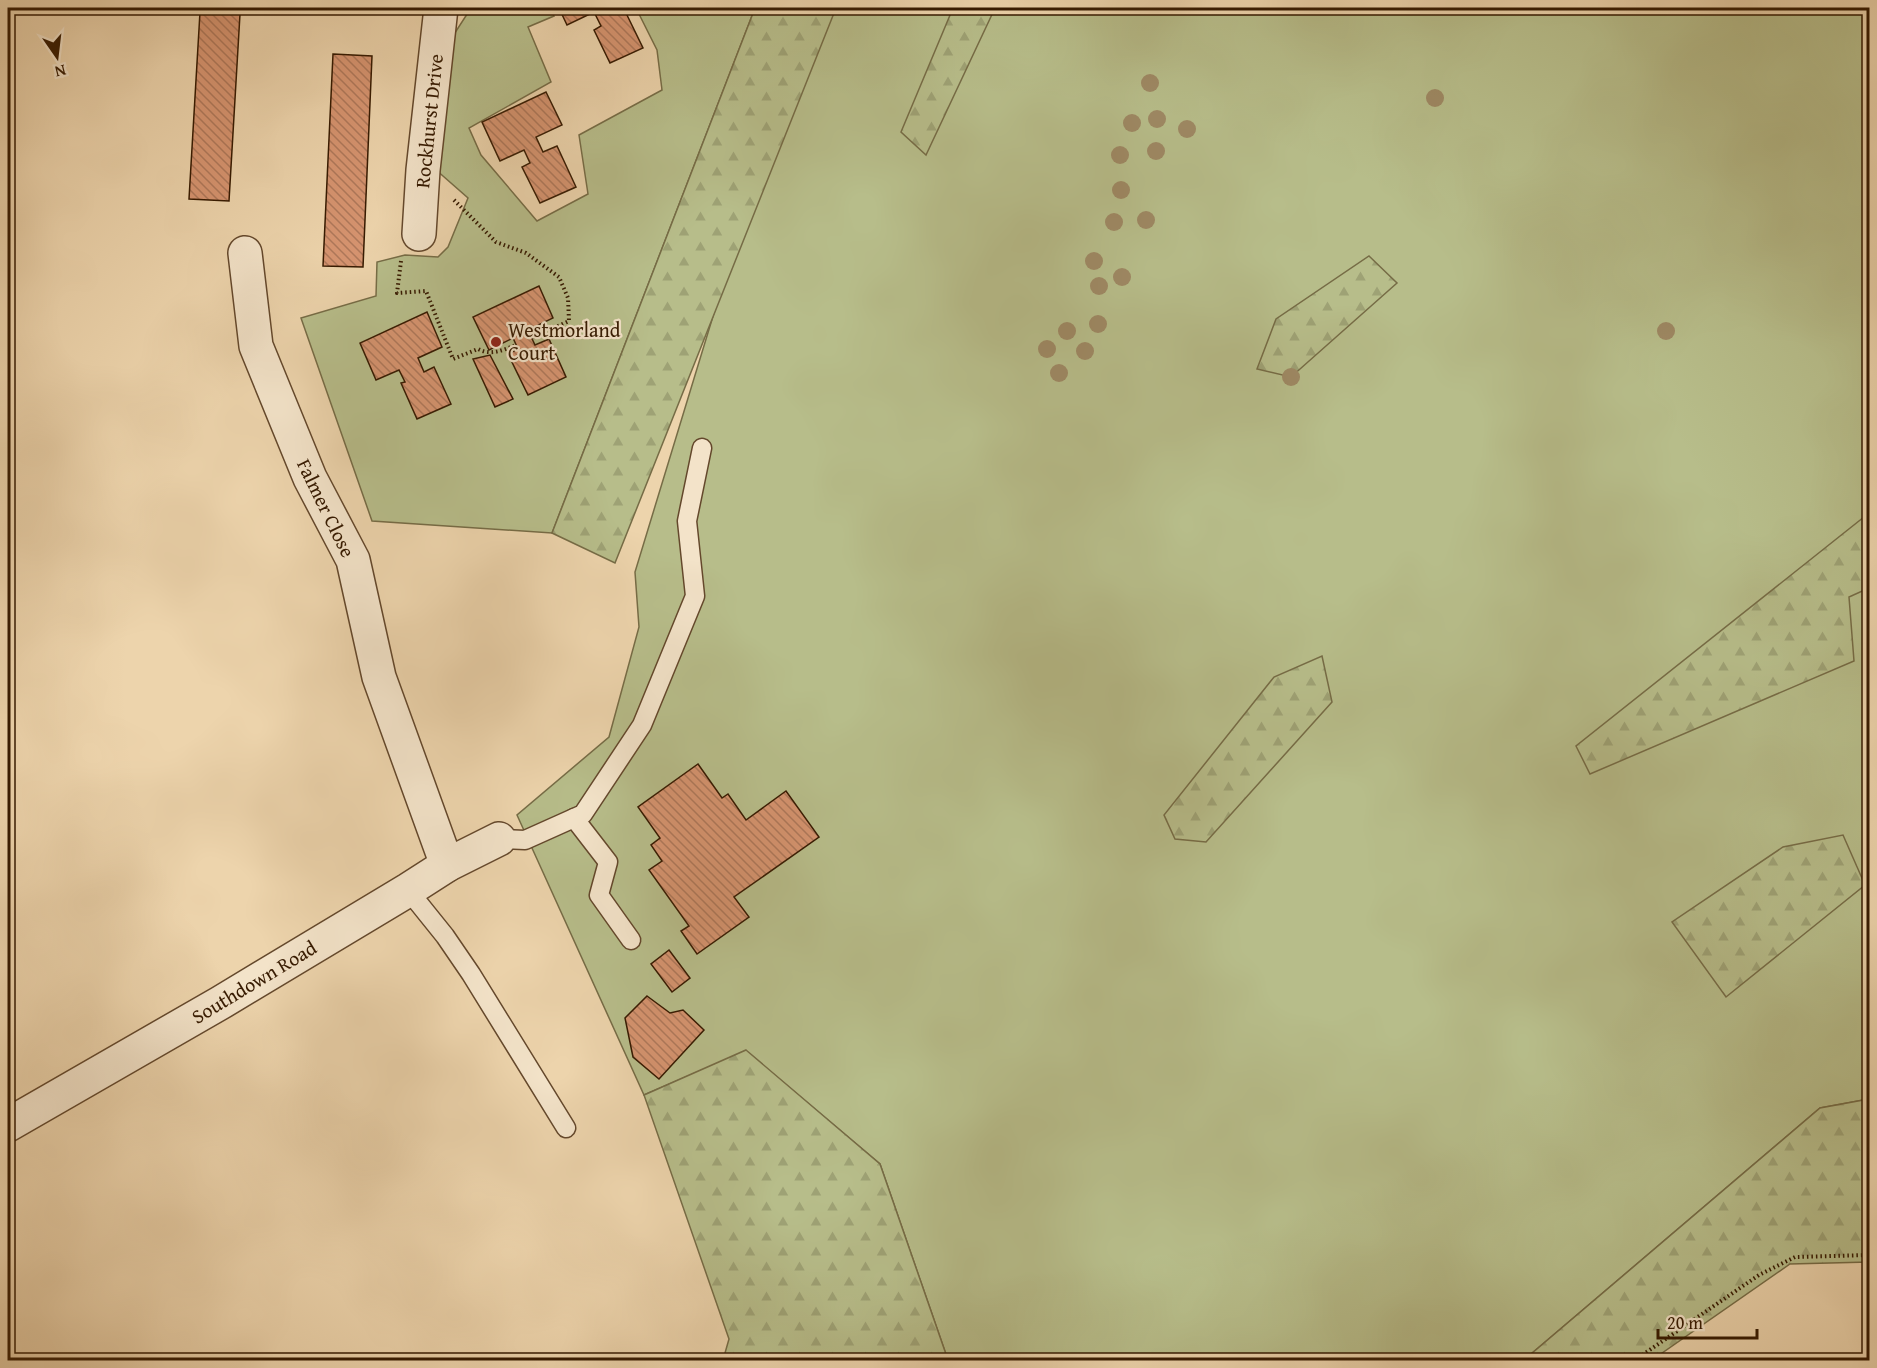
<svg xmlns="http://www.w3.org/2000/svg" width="1877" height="1368" viewBox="0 0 1877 1368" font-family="'Gentium Book Plus',serif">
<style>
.green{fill:#b7bd8a;stroke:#766c46;stroke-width:1.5}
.forest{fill:url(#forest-firs);stroke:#766c46;stroke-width:1.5}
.building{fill:url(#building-back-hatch);stroke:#361a01;stroke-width:1.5}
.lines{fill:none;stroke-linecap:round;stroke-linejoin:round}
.service-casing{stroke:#64482c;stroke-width:21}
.minor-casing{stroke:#64482c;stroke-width:36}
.path{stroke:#361a01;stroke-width:4;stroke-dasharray:1.5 3;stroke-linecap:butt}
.service{stroke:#f3e3c9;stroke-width:18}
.minor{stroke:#f3e3c9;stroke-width:33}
.tree{fill:#9e8964}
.poi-dot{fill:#8f2418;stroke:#f3e3c9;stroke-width:2}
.labels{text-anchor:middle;stroke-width:4.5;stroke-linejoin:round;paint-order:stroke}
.street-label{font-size:20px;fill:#361a01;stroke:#f3e3c9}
.poi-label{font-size:20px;fill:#361a01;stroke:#f3e3c9;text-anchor:start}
</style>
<defs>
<pattern id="forest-firs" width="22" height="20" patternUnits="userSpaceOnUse" patternTransform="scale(1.5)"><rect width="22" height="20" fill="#b7bd8a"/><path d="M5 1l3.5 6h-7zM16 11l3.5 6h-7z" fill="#9ea275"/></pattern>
<pattern id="building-back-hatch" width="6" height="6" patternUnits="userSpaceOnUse" patternTransform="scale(1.5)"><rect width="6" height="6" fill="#d69470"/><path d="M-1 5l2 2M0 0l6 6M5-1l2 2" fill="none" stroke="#ae785a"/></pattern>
</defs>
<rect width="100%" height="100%" fill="#edd4ac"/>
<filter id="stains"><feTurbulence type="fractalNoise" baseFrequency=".00333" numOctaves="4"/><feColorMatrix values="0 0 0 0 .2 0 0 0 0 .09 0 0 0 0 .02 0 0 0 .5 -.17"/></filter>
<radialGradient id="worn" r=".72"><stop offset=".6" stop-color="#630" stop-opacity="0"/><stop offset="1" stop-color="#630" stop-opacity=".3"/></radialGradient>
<g class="green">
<polygon points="471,8 550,8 554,16 528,27 551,82 469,128 481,155 537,221 588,194 579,135 662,90 657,50 636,8 755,8 552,533 372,521 301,318 376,296 377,262 405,255 438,257 448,247 468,198 435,169 447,45"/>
<polygon points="807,8 1869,8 1869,1099 1820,1108 1524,1360 948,1360 880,1164 746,1051 644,1095 517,815 609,737 639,627 635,572"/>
</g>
<g class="forest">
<polygon points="755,8 836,8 615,563 552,533"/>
<polygon points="953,8 995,8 926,155 901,132"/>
<polygon points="1369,256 1397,283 1291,377 1257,369 1276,319"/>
<polygon points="1869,513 1869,588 1849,597 1854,661 1590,774 1576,746"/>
<polygon points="1322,656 1332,702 1206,842 1175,839 1164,815 1274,677"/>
<polygon points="1843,835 1865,885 1726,997 1672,922 1783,847"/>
<polygon points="746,1050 880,1164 948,1360 723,1360 729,1339 644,1095"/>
<polygon points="1869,1099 1869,1262 1790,1264 1652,1360 1524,1360 1820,1108"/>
</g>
<g class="building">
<polygon points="559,8 611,8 613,13 625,11 643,48 610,63 594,30 601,26 594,12 567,25"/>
<polygon points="200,12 240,14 229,201 189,199"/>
<polygon points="333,54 372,56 363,267 323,266"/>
<polygon points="546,92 562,125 536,137 543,152 557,146 576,187 540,203 522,167 530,163 524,150 500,161 482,122"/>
<polygon points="539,286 553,318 528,330 535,345 549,339 566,377 528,395 508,354 518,349 513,338 489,350 473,317"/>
<polygon points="427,312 442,347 418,358 424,372 434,367 451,404 417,419 401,383 405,382 399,370 376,380 360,343"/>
<polygon points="490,355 513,399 495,407 473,359"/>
<polygon points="698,764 722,798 728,794 746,820 786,791 819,837 734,897 749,917 697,954 681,931 689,926 649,870 662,861 651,845 660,838 638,807"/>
<polygon points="669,950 690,978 672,992 651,964"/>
<polygon points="647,996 670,1013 683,1010 704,1030 659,1079 633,1057 625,1018"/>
</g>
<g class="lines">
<g class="service-casing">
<g id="service">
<polyline points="574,818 608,862 599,895 631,940"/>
<polyline points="499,839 525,840 583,814 642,725 695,596 687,521 702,448"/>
<polyline points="408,890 445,936 471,974 566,1128"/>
</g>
</g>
<g class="minor-casing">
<g id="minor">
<polyline points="419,234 423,170 441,8"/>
<polyline points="245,253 256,346 310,478 353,560 379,677 447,865"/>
<polyline points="8,1125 220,1003 408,890 447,865 499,839"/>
</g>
</g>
<g class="path">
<polyline points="454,200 496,242 526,253 559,277 568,298 569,321 532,338"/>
<path d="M 401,261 L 397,293 L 426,291 L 453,359 L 478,349 C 491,356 503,350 516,345"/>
<polyline points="1635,1360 1759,1275 1795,1257 1870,1255"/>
</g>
<use href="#service" class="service"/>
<use href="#minor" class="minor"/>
</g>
<g class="tree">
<circle cx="1150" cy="83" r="9"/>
<circle cx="1435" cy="98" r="9"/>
<circle cx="1157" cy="119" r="9"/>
<circle cx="1132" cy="123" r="9"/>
<circle cx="1187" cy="129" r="9"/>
<circle cx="1156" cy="151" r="9"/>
<circle cx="1120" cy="155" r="9"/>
<circle cx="1121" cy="190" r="9"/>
<circle cx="1146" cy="220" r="9"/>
<circle cx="1114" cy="222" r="9"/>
<circle cx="1094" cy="261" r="9"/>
<circle cx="1122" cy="277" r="9"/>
<circle cx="1099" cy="286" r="9"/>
<circle cx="1098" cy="324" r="9"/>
<circle cx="1067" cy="331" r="9"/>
<circle cx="1666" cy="331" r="9"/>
<circle cx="1047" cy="349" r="9"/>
<circle cx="1085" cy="351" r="9"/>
<circle cx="1059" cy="373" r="9"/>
<circle cx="1291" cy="377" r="9"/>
</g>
<circle class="poi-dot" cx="496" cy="342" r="6"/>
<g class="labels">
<g class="street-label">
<text transform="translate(429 121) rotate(-84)" y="7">Rockhurst Drive</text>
<text transform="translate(326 508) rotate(64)" y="7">Falmer Close</text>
<text transform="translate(254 982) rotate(-31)" y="7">Southdown Road</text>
</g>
<g class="poi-label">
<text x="508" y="337">Westmorland<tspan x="508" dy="23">Court</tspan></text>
</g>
</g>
<rect width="1877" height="1368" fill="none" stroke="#edd4ac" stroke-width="30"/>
<rect x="9" y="9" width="1859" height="1350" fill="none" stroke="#361a01" stroke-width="3"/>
<rect x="15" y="15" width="1847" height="1338" fill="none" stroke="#361a01" stroke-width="1.5"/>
<g transform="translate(57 57) rotate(166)" stroke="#f3e3c9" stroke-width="4.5" paint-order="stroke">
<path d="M0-4.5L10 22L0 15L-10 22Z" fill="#361a01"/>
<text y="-9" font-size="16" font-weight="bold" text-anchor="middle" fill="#361a01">N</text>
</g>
<path d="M1658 1329v9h99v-9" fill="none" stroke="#361a01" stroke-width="3"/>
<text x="1667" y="1329" font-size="18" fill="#361a01" stroke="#f3e3c9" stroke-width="4.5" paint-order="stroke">20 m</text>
<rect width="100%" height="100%" filter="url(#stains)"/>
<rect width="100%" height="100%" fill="url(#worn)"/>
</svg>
